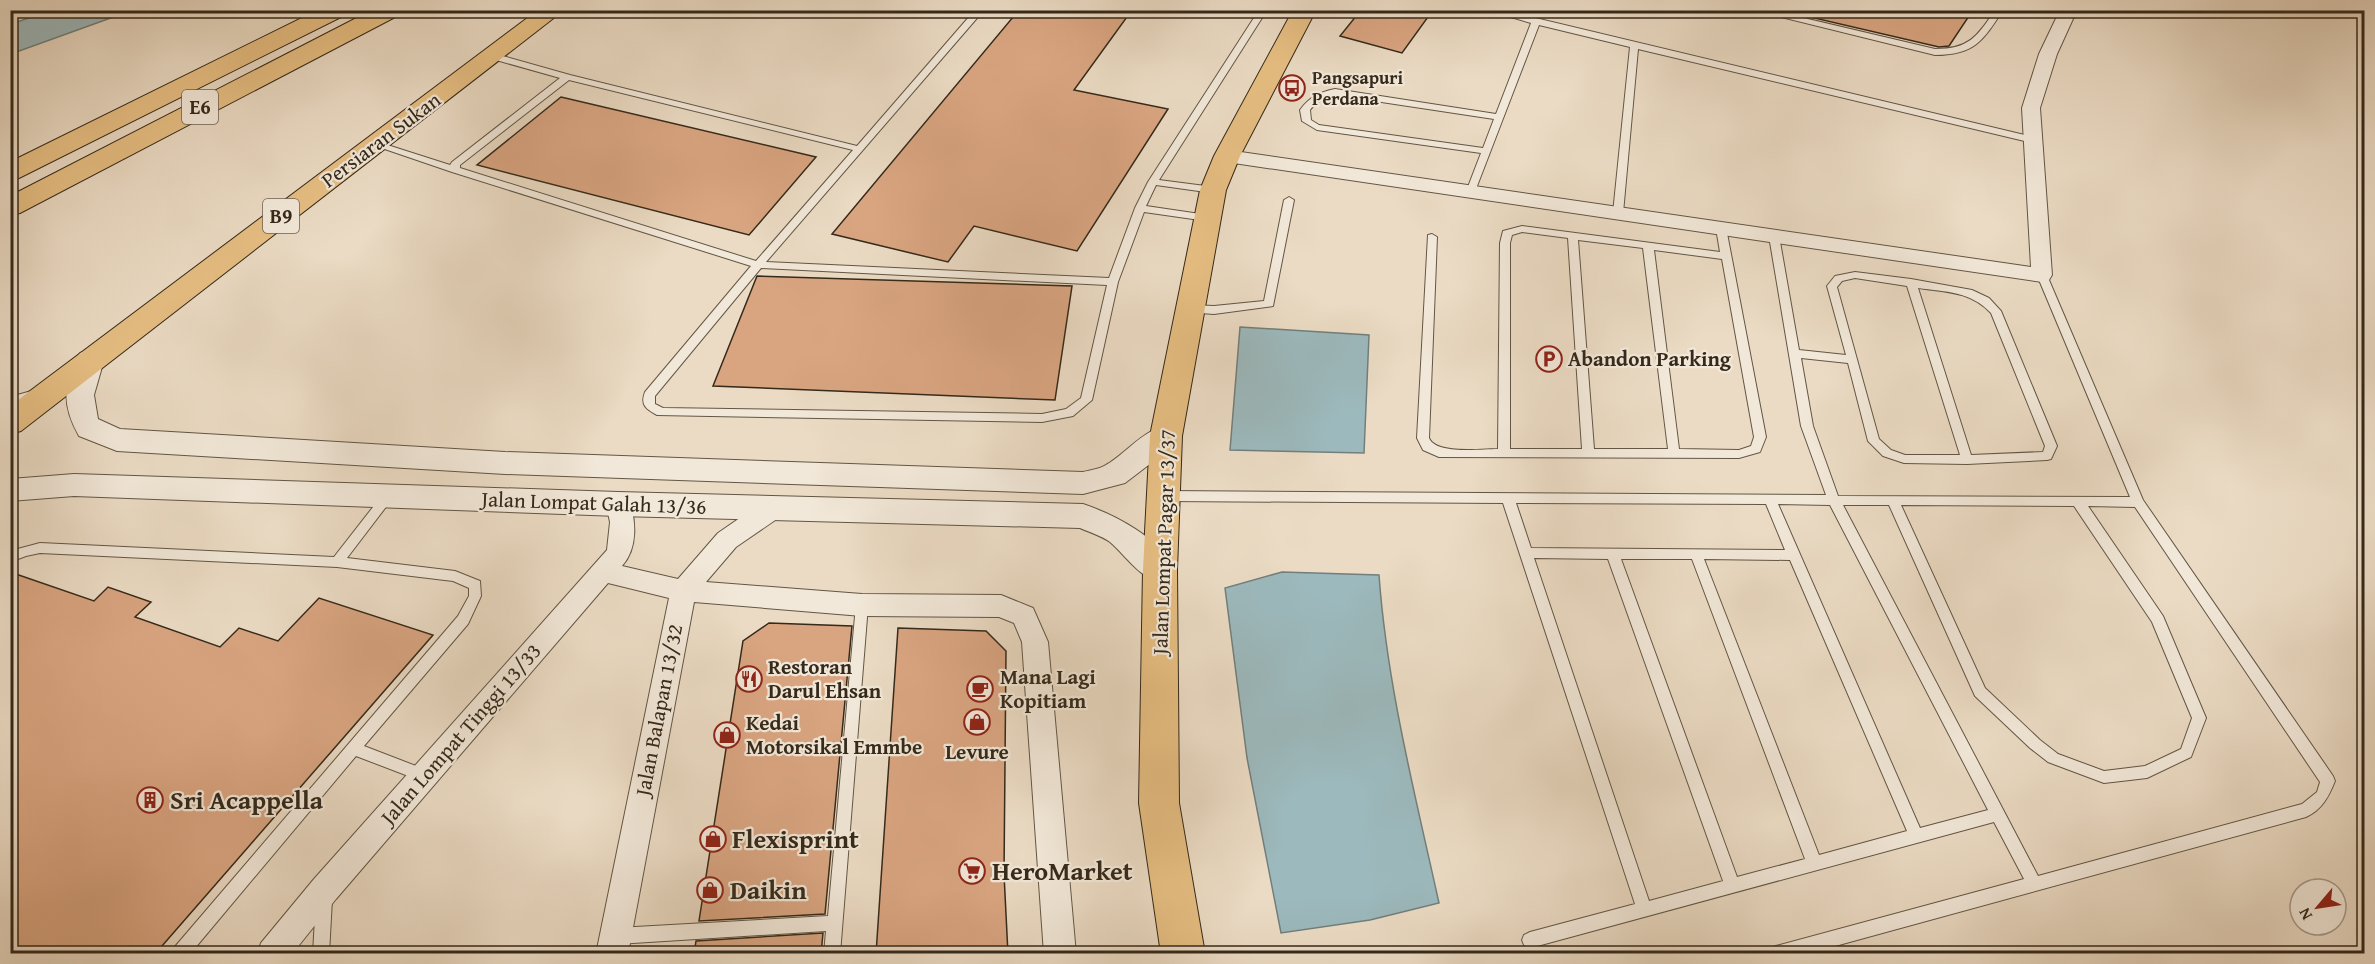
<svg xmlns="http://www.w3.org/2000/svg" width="2375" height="964" viewBox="0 0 2375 964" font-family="'Gentium Book Plus',serif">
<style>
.water{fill:#9cb9bd;stroke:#727f7c;stroke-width:1.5}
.building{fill:#d9a581;stroke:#34291a;stroke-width:1.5}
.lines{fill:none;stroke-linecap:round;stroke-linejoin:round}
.service-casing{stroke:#625644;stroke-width:2}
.minor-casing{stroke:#625644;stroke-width:2}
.tertiary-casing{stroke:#625644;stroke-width:2}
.primary-casing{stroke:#34291a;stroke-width:2}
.motorway-casing{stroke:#34291a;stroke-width:2}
.service{fill:#f2e8d9;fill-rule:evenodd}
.minor{fill:#f2e8d9;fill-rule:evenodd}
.tertiary{fill:#f2e8d9;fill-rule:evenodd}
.primary{fill:#e6be82;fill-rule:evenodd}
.motorway{fill:#e6be82;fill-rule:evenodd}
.labels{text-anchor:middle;stroke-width:4.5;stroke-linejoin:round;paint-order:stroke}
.far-poi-label{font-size:18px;font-weight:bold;fill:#34291a;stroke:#f2e8d9;text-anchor:start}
.shield{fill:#f2e8d9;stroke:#6d6253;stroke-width:1.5}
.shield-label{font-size:20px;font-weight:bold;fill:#34291a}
.street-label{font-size:21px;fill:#34291a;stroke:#f2e8d9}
.poi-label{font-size:21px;font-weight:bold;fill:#34291a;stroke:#f2e8d9;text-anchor:start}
.near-poi-label{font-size:26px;font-weight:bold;fill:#34291a;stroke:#f2e8d9;text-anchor:start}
</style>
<rect width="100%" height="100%" fill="#ebdbc4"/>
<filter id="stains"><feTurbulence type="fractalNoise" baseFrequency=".00333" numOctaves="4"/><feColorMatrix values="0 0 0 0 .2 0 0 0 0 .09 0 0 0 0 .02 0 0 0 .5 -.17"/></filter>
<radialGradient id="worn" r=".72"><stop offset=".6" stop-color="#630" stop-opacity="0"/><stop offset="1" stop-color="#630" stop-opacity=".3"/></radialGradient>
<g class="water">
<polygon points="49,11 49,10 130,11 11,54 11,24"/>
<polygon points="1240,327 1369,335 1364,453 1230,450"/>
<path d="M 1282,572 L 1379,575 C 1387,686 1415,794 1439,903 L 1370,920 L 1281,933 L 1247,758 L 1225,588 Z"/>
</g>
<g class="building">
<polygon points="1019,10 1132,10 1074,90 1168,109 1077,251 974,226 948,262 832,234"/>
<polygon points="1361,10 1433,10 1402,53 1340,36"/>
<polygon points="1811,10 1973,10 1949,46 1939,47 1810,17"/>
<polygon points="561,97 816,157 749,235 477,165"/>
<polygon points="757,276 1072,286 1055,400 713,386"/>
<polygon points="10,572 94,601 108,587 151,602 135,617 220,647 239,628 278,641 319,598 433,635 155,954 10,954"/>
<polygon points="769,623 852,626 825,914 699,921 743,641"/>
<polygon points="898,628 986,631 1006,651 1004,874 1008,954 876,954"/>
<polygon points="823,933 821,954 694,954 696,941"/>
</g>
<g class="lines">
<g class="service-casing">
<g id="service">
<path d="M 975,10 L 984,10 L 766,262 L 1109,278 L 1135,208 L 1148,182 L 1259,10 L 1267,10 L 1159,180 L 1213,187 L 1218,190 L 1213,193 L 1156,185 L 1146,206 L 1207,215 L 1212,218 L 1207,221 L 1144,212 L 1118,282 L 1092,400 L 1073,416 L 1042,422 L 657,415 C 646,409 640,405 645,392 L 751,266 L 452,172 L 370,144 L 375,141 L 378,142 L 450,165 L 452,162 L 560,78 L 489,58 L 488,56 L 492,53 L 570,75 L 857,146 ZM 569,80 L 853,150 L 756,261 L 460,168 L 460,165 ZM 761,268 L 1107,285 L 1081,398 L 1066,409 L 1042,414 L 663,408 L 655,404 L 655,396 Z"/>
<path d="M 1487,10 L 1502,10 L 2033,137 L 2038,140 L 2033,143 L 1638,49 L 1623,213 L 1618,216 L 1613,213 L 1630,47 L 1539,25 L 1474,194 L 1471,195 L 1466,192 L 1481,153 L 1317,130 L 1302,121 L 1300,110 C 1309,97 1320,92 1335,89 L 1496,114 L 1531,23 ZM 1335,95 L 1494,119 L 1483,148 L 1319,125 L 1311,120 L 1310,110 C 1316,101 1325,97 1335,95 Z"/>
<path d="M 1753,10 L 1770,10 L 1935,49 C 1969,49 1977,37 1995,10 L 2003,10 C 1983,41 1974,55 1935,55 Z"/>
<polygon points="1289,197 1294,200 1273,306 1214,314 1186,312 1185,309 1186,306 1190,305 1214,306 1264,301 1284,200"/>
<path d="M 1721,225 L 1726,228 L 1766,437 L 1760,452 L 1739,458 L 1439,457 L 1423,450 L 1417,438 L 1428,235 L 1432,234 L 1437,237 L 1429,438 C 1436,455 1481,449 1498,449 L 1500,243 L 1503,231 L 1522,226 L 1720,252 L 1716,228 ZM 1522,232 L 1568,238 L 1582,449 L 1510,449 L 1510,243 L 1512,235 ZM 1578,240 L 1643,248 L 1668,449 L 1594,449 ZM 1654,250 L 1722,259 L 1754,437 L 1751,446 L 1739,450 L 1679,449 Z"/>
<path d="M 1774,233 L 1779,236 L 1799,350 L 1846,355 L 1827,286 L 1835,276 L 1855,272 L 1911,279 L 1972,290 L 1989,298 L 2001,311 L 2057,446 L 2051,459 L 2047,460 L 1967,464 L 1904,463 L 1883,456 L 1868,441 L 1848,363 L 1801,358 L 1813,426 L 1838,496 L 2130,497 L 2037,275 L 2042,272 L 2046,273 L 2143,500 L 2333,776 L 2335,781 C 2329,796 2322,810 2306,817 L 1806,954 L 1768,954 L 1770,949 L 1776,946 L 2024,879 L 1994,822 L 1530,948 L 1524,945 L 1522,940 L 1524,935 L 1530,932 L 1635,904 L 1503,503 L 1165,501 L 1161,499 L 1159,496 L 1161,493 L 1165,491 L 1826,495 L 1801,426 L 1769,236 ZM 1855,278 L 1907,286 L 1960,455 L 1905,455 L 1891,450 L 1879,439 L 1837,287 L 1842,281 ZM 1918,288 C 1946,292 1970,291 1991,313 L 2045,446 L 2043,452 L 1971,455 ZM 1516,503 L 1766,504 L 1785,550 L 1531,548 ZM 1778,504 L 1830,505 L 1988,810 L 1920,828 ZM 1843,505 L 1889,505 L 1975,696 L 2030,748 L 2048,762 L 2104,783 L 2147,778 L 2191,757 L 2206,718 L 2163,616 L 2088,506 L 2135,507 L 2320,782 L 2317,792 L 2302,804 L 2038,876 ZM 1901,505 L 2074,506 L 2152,622 L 2192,718 L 2181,749 L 2145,766 L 2104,771 L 2058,754 L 2040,740 L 1985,688 ZM 1534,558 L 1608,559 L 1723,881 L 1649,901 ZM 1621,559 L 1692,559 L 1805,859 L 1737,877 ZM 1704,559 L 1790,560 L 1907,831 L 1819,855 Z"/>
<polygon points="35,390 39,391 41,394 39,397 10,405 10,397"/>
<polygon points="388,491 392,493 394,496 392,499 347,558 455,571 480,581 481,596 468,624 364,746 429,771 431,776 429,781 424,782 356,756 190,954 171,954 173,949 458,616 469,596 469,588 453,581 337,567 40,553 26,556 10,562 10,551 40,543 334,557 384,493"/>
<polygon points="862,600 867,601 868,605 840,954 824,954 826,931 617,944 611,941 609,936 611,931 617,928 828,916 856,605 857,601"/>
<polygon points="324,892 329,894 332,899 329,954 313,954 316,899 319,894"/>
</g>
</g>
<g class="minor-casing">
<g id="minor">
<polygon points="2060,10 2077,10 2057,54 2040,108 2052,275 2049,280 2042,282 1227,162 1220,160 1218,156 1220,152 1227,150 2031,267 2022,108 2039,54"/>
<path d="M 618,495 L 627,497 C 637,518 638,549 622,566 L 678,579 L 718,533 L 766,500 L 775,498 L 784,500 L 787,507 L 784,514 L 736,547 L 706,582 L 862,594 L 1001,595 L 1033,608 L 1048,642 L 1076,954 L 1044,954 L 1022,642 L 1014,623 L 999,617 L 862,616 L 694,602 L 628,954 L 596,954 L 669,598 L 608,583 L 336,899 L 292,954 L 257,954 L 261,943 L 314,879 L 607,550 L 610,522 L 606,504 L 609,497 Z"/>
</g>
</g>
<g class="tertiary-casing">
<g id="tertiary">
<path d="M 90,350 L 100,353 L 104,360 L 94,395 L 98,419 L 120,429 L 505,452 L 1083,472 C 1090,470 1100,469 1106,465 C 1128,453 1150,420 1176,428 L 1181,436 L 1176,444 L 1125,483 L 1083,494 L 505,474 L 117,451 L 79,436 C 62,406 62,383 80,353 Z"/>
<path d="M 74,474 L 618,492 L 1083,504 C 1116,515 1159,538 1176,570 L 1171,579 C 1145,588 1129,558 1110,542 C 1102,536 1089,532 1080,528 L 618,516 L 74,496 L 10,501 L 10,479 Z"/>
</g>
</g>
<g class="primary-casing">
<g id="primary">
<polygon points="538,10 564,10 21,431 10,434 10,406"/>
<polygon points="1293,10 1316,10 1240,156 1226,190 1182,436 1177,570 1179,803 1205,954 1161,954 1139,803 1143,570 1150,436 1200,190 1214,156"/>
</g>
</g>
<g class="motorway-casing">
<g id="motorway">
<polygon points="318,10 348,10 345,15 19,178 10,180 10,162"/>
<polygon points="372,10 402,10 399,15 20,213 10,215 10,196"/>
</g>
</g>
<use href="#service" class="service"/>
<use href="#minor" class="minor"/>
<use href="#tertiary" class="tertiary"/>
<use href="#primary" class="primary"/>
<use href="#motorway" class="motorway"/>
</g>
<defs>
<g id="bus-ring" transform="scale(1.35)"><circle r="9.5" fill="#f2e8d9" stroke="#8f2418" stroke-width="1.5"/><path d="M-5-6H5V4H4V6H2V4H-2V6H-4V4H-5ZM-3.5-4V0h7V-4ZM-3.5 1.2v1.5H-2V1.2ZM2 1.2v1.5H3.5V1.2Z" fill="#8f2418"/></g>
<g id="parking-ring" transform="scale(1.35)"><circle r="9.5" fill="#f2e8d9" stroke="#8f2418" stroke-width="1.5"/><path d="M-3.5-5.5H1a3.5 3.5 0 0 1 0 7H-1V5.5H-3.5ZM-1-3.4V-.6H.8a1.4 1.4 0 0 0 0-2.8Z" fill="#8f2418"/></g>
<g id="restaurant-ring" transform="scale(1.35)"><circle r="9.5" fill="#f2e8d9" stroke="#8f2418" stroke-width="1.5"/><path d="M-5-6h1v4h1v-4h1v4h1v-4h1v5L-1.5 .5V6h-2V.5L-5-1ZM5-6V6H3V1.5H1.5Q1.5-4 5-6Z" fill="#8f2418"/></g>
<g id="cafe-ring" transform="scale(1.35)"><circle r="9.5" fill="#f2e8d9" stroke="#8f2418" stroke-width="1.5"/><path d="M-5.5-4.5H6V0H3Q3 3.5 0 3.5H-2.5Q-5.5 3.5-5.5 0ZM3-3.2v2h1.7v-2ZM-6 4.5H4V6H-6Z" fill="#8f2418"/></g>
<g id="shop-ring" transform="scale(1.35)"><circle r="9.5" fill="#f2e8d9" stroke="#8f2418" stroke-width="1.5"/><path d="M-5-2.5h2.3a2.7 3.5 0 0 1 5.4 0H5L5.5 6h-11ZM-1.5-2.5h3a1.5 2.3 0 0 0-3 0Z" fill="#8f2418"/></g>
<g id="building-ring" transform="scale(1.35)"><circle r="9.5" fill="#f2e8d9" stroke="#8f2418" stroke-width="1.5"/><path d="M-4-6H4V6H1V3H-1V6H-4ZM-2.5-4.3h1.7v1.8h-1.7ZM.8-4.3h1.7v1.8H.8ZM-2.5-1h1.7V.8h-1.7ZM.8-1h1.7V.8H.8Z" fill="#8f2418"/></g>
<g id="supermarket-ring" transform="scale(1.35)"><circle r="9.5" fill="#f2e8d9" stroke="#8f2418" stroke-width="1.5"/><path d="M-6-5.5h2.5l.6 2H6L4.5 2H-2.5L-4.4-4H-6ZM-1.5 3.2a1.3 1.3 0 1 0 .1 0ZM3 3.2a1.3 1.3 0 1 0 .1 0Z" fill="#8f2418"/></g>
</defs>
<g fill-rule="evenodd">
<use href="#bus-ring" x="1292" y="88"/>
<use href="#parking-ring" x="1549" y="359"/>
<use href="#restaurant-ring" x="749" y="679"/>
<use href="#cafe-ring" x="980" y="689"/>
<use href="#shop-ring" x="977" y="722"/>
<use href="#shop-ring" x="727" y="735"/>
<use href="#building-ring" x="150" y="800"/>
<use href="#shop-ring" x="713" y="839"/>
<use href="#supermarket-ring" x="972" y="871"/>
<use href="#shop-ring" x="710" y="890"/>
</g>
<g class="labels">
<g class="far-poi-label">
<text x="1312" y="84">Pangsapuri<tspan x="1312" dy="21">Perdana</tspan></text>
</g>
<g class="shield">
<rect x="182" y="90" width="36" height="34" rx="4.5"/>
<rect x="263" y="199" width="36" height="34" rx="4.5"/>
</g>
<g class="shield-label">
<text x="200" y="114">E6</text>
<text x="281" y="223">B9</text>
</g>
<g class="street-label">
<text transform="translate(381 140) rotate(-37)" y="7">Persiaran Sukan</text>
<text transform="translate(594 503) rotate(2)" y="7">Jalan Lompat Galah 13/36</text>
<text transform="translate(1164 542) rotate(-88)" y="7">Jalan Lompat Pagar 13/37</text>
<text transform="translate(659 710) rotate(-79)" y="7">Jalan Balapan 13/32</text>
<text transform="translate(461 734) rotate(-49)" y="7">Jalan Lompat Tinggi 13/33</text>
</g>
<g class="poi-label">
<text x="1568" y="366">Abandon Parking</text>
<text x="768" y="674">Restoran<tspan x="768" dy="24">Darul Ehsan</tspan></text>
<text x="1000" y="684">Mana Lagi<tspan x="1000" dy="24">Kopitiam</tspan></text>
<text x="746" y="730">Kedai<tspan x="746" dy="24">Motorsikal Emmbe</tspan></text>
<text x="977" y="759" text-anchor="middle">Levure</text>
</g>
<g class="near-poi-label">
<text x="170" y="809">Sri Acappella</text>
<text x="732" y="848">Flexisprint</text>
<text x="992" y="880">HeroMarket</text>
<text x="730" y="899">Daikin</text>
</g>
</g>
<rect width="2375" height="964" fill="none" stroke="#ebdbc4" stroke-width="36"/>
<rect x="12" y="12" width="2351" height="940" fill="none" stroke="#34291a" stroke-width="3"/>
<rect x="18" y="18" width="2339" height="928" fill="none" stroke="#34291a" stroke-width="1.5"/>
<g transform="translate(2318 907) rotate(241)"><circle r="28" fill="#f2e8d9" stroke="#a69c8d" stroke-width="1.5"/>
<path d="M0-4.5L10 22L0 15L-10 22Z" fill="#8f2418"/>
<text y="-9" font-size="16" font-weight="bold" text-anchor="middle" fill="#34291a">N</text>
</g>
<rect width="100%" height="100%" filter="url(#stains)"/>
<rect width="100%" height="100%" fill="url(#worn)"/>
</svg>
